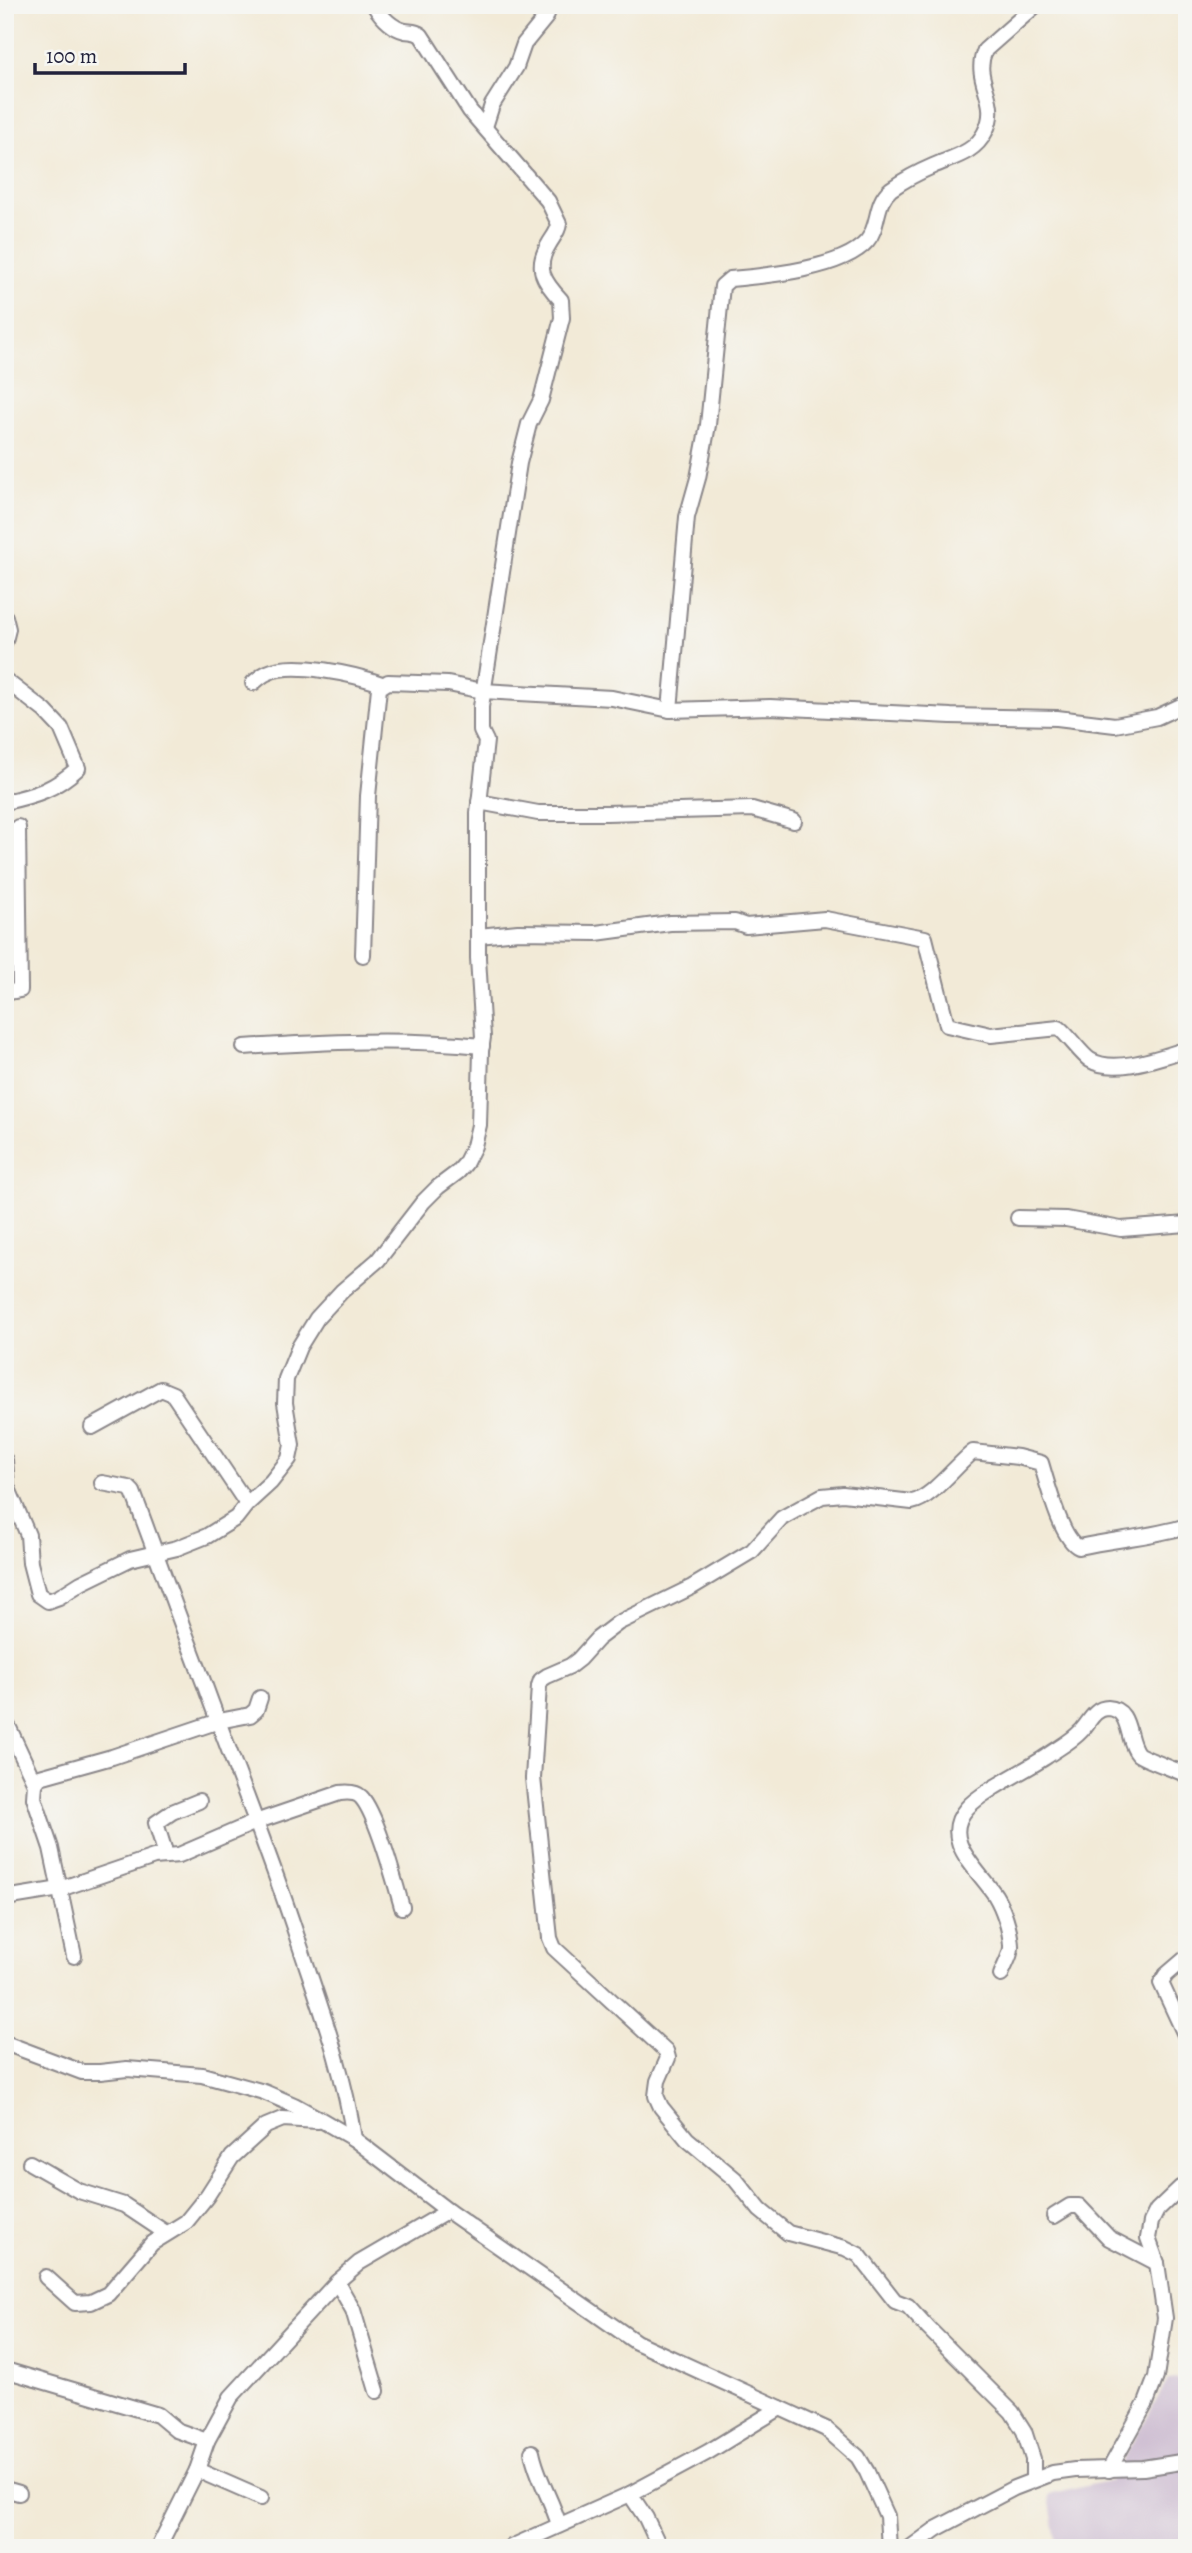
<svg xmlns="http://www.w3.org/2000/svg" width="1192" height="2553" viewBox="0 0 1192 2553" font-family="Alegreya,serif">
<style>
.industrial{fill:#cebed2}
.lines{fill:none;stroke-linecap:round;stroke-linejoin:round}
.minor-casing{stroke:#8a8689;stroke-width:18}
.minor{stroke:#fff;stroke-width:14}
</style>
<rect width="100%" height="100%" fill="#f6f6f2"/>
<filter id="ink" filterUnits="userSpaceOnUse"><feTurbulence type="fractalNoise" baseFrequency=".0143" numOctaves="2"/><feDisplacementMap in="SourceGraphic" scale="14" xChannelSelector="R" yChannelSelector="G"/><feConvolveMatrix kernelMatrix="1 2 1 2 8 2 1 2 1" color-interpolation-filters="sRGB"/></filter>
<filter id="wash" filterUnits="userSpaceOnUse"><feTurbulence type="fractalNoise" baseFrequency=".00686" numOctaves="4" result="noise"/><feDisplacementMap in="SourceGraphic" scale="28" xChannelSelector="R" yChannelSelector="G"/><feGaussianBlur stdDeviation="1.57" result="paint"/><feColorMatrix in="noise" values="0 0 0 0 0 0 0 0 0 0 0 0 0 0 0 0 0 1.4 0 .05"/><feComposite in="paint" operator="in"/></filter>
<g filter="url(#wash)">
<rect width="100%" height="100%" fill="#f2ead7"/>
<polygon class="industrial" points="1187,2378 1187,2548 1057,2548 1049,2495 1111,2480 1168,2380"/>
</g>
<g filter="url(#ink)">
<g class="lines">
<g class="minor-casing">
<g id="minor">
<polyline points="485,127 492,105 516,67 524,44 546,17 550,5"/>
<polyline points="5,617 8,629 5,641"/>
<path d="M 5,680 L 45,711 L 61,728 L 78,768 C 54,790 36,795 5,802"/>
<path d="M 253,683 C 257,680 262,675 267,673 C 292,660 356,675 382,684"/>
<path d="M 670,710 L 687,517 L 698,478 L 708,425 L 722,286 L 730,279 C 765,276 843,269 867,241 C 880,226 874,203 891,189 C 904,180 919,172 933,166 C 953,157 975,153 985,132 C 1002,100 971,81 985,50 L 1036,5"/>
<polyline points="479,802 538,813 606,813 752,809 794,821"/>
<path d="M 479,936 L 518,932 L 596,933 L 670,923 L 735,922 L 746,926 L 825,919 L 925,938 L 947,1025 L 991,1035 L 1059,1028 C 1069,1036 1081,1054 1090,1060 C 1115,1075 1161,1057 1187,1049"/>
<polyline points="363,955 368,796 379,688 388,682 448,684 483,691 612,698 670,710 770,707 951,716 1057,718 1115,725 1157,717 1187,703"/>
<polyline points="5,993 20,990 18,827"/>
<path d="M 244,1047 C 323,1042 403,1038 482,1046"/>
<polyline points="1018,1218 1066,1219 1121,1229 1187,1224"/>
<polyline points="92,1427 161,1389 173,1394 247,1504"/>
<path d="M 5,1460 L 7,1486 L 28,1535 L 30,1563 L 38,1594 L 48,1601 L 59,1597 L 81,1583 L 130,1559 L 177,1548 L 207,1536 L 236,1518 L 247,1504 L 271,1482 L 289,1459 L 292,1445 L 285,1403 L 286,1379 L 299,1347 L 317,1318 L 342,1291 L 378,1260 L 423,1202 L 438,1187 L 458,1172 L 465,1164 L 474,1146 L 479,1125 L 481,1051 L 483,1037 L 478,958 L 478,813 L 486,741 L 481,731 L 481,707 L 519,463 L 529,424 L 541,400 L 562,318 L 561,300 C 544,282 534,268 549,244 C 553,237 558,232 559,224 L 548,201 L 470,111 L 421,35 C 415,31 412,32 405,31 C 392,28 381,16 374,5"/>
<path d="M 102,1483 L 129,1488 L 133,1492 C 157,1556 180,1621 205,1686 C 236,1771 270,1853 298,1940 C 320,2006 344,2070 354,2139"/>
<polyline points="9,1728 35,1784"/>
<polyline points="166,1855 156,1823 172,1812 199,1801"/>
<path d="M 5,1898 L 60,1889 L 154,1857 L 179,1855 L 258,1821 L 340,1793 C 348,1792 356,1792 361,1797 C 377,1814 395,1883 402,1907"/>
<polyline points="74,1956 51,1848 34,1798 35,1784 40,1777 112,1757 219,1721 250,1715 256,1710 260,1698"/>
<polyline points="1187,1957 1166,1975 1161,1983 1187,2039"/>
<path d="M 1001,1975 C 1004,1966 1012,1954 1011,1945 C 1010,1929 1003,1908 995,1895 C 978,1869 939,1839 967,1808 C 982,1791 1025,1771 1047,1756 C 1058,1748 1072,1741 1081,1731 C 1089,1723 1094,1708 1108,1708 C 1132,1709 1126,1741 1138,1754 C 1144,1759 1177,1770 1187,1775"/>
<polyline points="5,2043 82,2072 100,2072 127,2069 202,2075 264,2092 294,2105 323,2121 354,2139 448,2211 636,2342 826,2429 858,2457 867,2472 887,2516 889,2548"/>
<polyline points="30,2163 79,2191 124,2205 166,2233"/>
<polyline points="1054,2216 1070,2206 1079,2206 1109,2238 1157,2263"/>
<polyline points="46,2277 75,2303 91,2302 108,2294 152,2243 186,2222 207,2196 232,2157 266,2126 283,2119 318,2121"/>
<polyline points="337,2282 353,2310 377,2391"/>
<polyline points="5,2370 158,2415 176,2430 207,2441"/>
<path d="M 532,2452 C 537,2478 552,2500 559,2525"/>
<polyline points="197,2470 261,2498"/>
<polyline points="1109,2470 1146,2403 1156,2377 1165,2318 1157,2263 1148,2238 1151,2222 1157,2210 1180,2188 1187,2186"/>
<path d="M 1033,2480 L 1033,2459 L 1024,2431 L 1012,2412 L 928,2328 L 908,2306 L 895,2301 L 859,2255 L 845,2248 L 788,2233 L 760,2210 L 735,2179 L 687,2139 L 661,2107 L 656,2096 L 658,2081 L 668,2058 L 666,2051 L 554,1948 L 550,1938 L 533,1778 L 539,1686 L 541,1680 L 547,1676 L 570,1666 L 579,1659 L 597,1639 L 618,1623 L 692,1587 L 752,1551 L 782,1518 L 809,1503 L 822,1496 L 843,1494 L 912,1502 C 932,1498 955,1466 973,1452 L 1018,1457 L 1041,1463 C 1047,1482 1061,1540 1079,1547 C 1115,1539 1151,1537 1187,1526"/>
<polyline points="5,2489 19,2493"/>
<polyline points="630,2494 646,2518 660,2548"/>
<polyline points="158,2548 197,2470 207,2441 231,2397 337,2282 359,2263 448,2211"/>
<polyline points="509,2548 630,2494 708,2452 780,2408"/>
<polyline points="910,2548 936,2529 1014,2488 1053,2473 1075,2470 1143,2468 1187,2461"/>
</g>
</g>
<use href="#minor" class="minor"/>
</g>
</g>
<rect width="1192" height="2553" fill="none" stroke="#f6f6f2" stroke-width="28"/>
<path d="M35 63v10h150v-10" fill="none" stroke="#22223b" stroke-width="3.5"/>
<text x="46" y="63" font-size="21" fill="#22223b" stroke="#f6f6f2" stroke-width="5" paint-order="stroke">100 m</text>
</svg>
